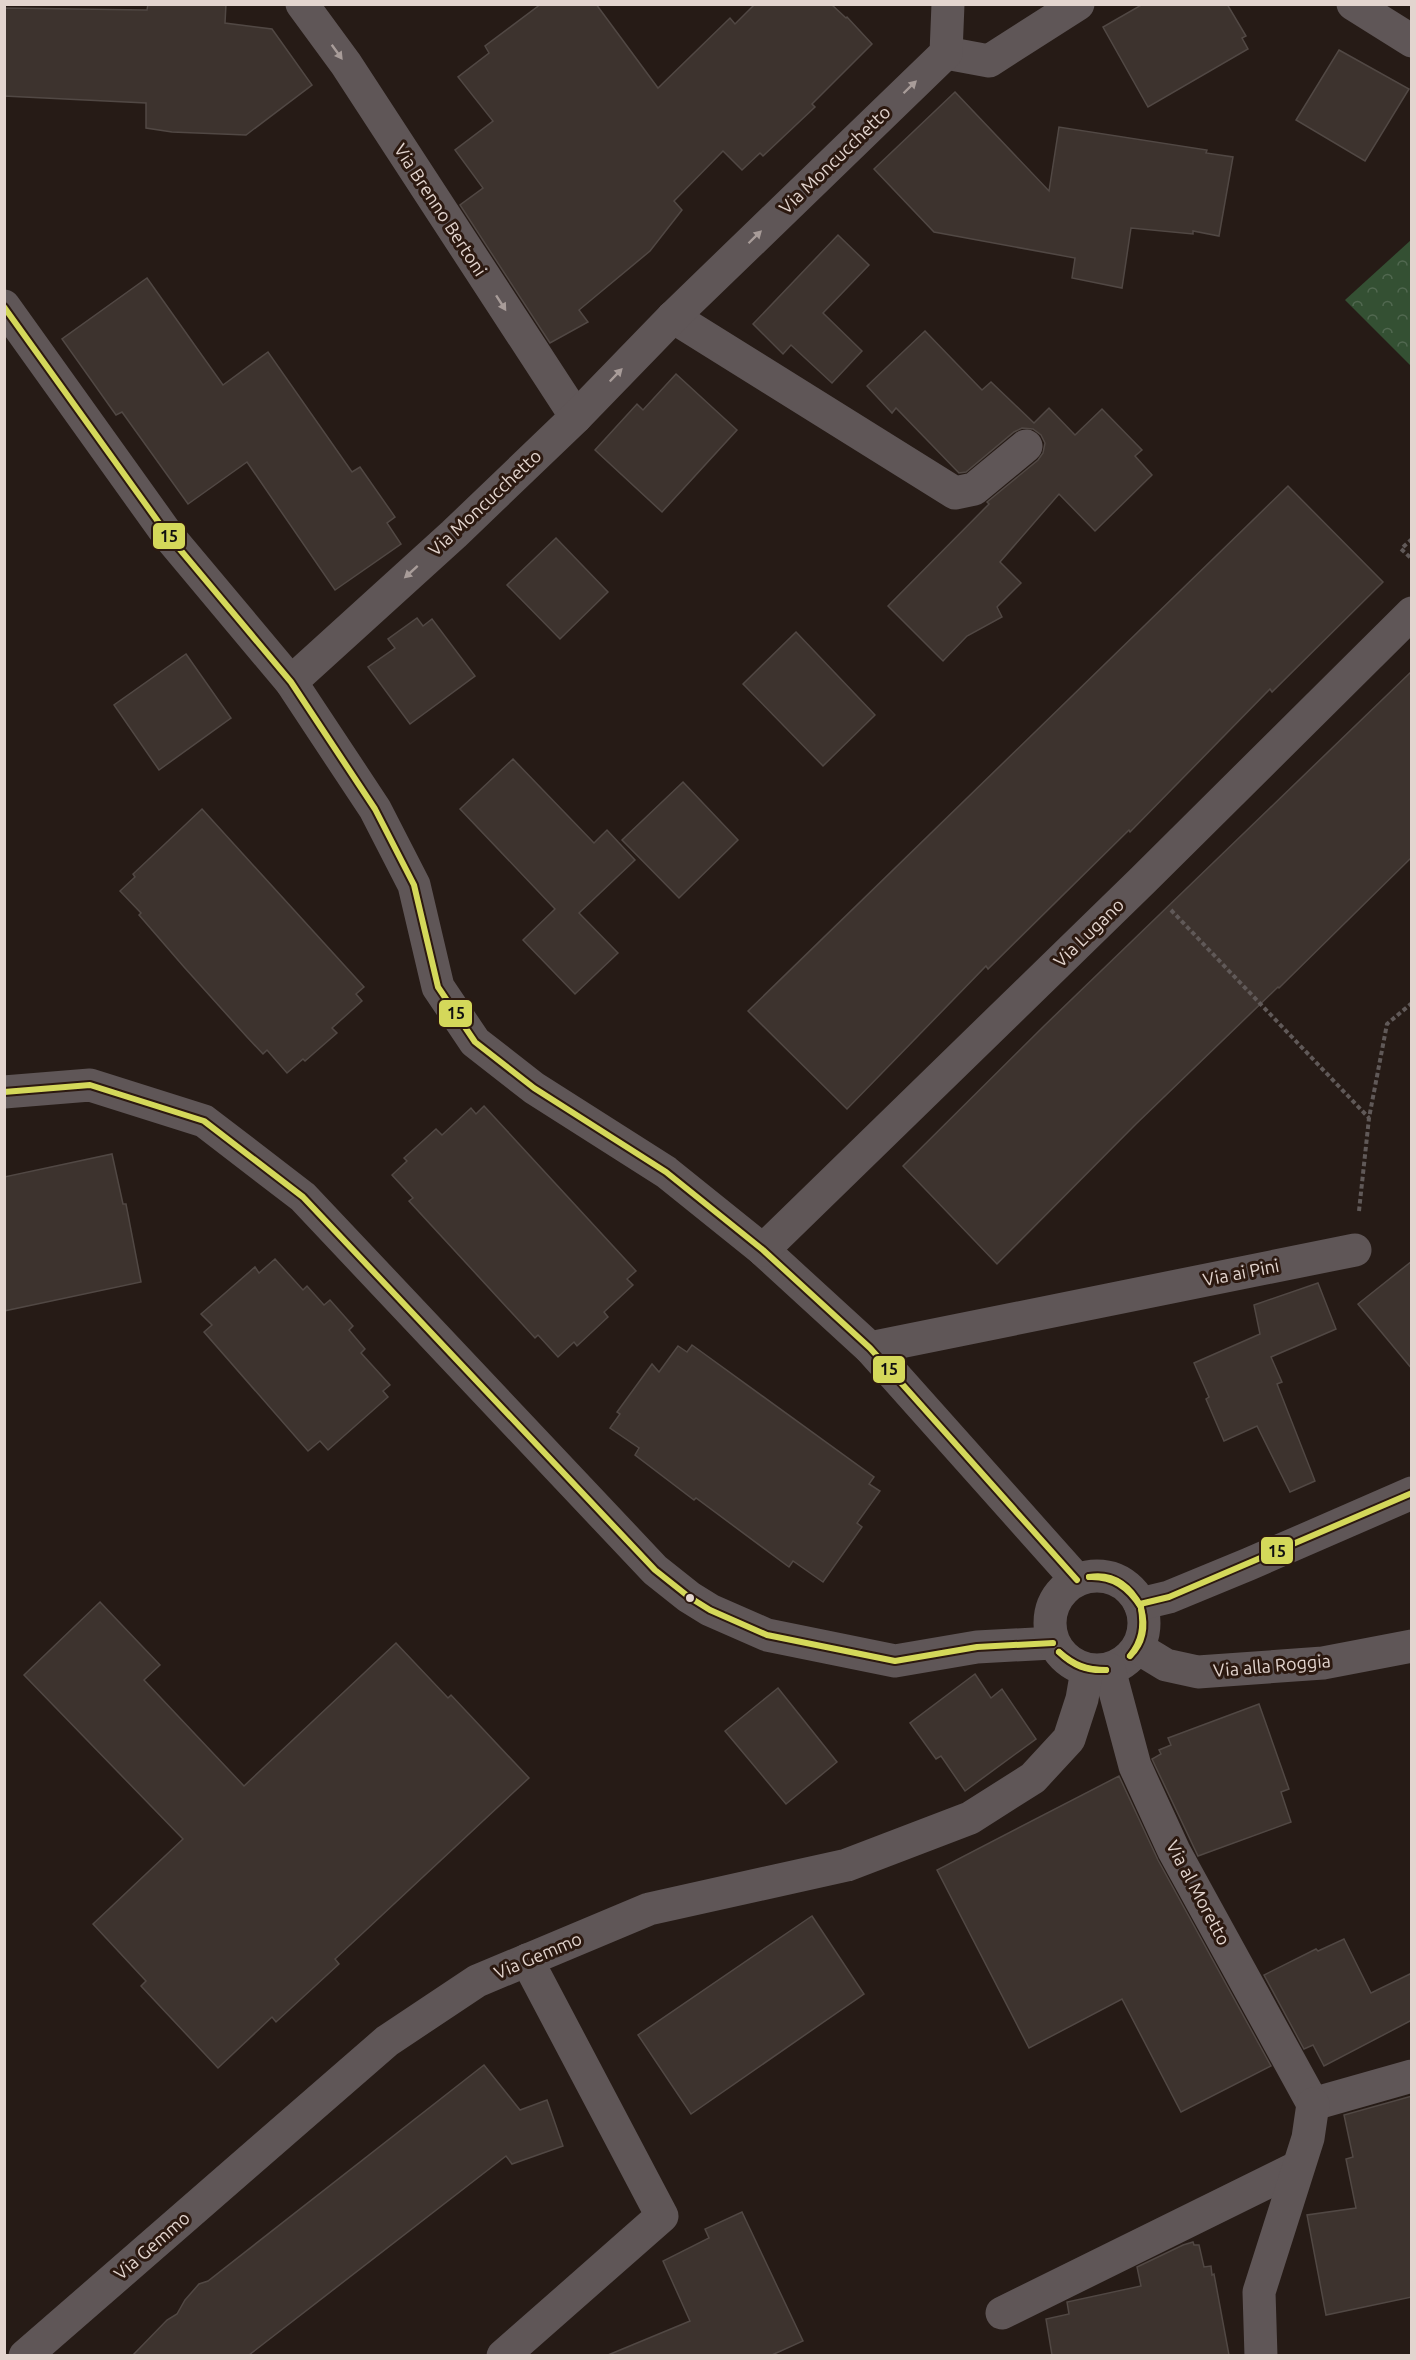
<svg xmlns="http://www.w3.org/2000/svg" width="1416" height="2360" viewBox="0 0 1416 2360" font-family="Ubuntu,sans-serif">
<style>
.forest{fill:url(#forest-crowns)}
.building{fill:#3d332e;stroke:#514844;stroke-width:1.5}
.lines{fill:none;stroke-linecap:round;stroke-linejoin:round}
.path{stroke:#605958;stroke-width:4;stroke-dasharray:4.5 3;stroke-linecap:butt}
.minor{stroke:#5f5657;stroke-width:33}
.bus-1-casing{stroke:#2c1910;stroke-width:10}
.bus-1{stroke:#d4d85a;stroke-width:6}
.oneway{fill:#a89c99}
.bus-dot{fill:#e3d5cf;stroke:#2c1910;stroke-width:2}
.labels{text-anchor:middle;stroke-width:6;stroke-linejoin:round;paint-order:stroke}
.street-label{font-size:18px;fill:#e3d5cf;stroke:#2c1910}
.line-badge{stroke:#2c1910;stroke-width:2}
.pale-badge-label{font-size:16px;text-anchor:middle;font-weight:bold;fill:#111}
</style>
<defs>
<pattern id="forest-crowns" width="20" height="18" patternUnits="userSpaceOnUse" patternTransform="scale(1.5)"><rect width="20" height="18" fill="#345033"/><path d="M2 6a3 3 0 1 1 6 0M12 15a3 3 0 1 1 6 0" fill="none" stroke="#516850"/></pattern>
</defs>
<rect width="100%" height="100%" fill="#261b16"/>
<polygon class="forest" points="1411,240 1411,366 1345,300"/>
<g class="building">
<polygon points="148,4 226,4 225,23 272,29 312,85 246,135 172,132 146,128 146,103 4,96 4,8 147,10"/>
<polygon points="541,4 596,4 658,88 730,18 735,24 755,4 831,4 846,18 847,17 872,44 812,104 815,107 763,156 760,153 742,170 723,151 674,201 682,210 650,251 579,310 588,322 550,343 460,205 483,188 455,150 493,121 458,77 489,53 485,46"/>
<polygon points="1143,4 1227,4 1246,36 1242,38 1248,49 1148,107 1103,27"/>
<polygon points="1339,50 1409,89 1365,161 1296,120"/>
<polygon points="955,92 1049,191 1059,127 1207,150 1206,153 1233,157 1219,236 1193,231 1193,234 1131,228 1122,288 1072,278 1075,258 934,232 874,169"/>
<polygon points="838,235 869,265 823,313 862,351 832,383 791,345 783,354 753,324"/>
<polygon points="147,278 223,385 268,352 352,472 360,467 395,517 387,523 401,544 335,590 247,462 188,504 122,412 116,415 62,339"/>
<polygon points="925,331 982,390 991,382 1034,423 1049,408 1075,435 1102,409 1142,450 1135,456 1152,475 1095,531 1059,494 1000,562 1021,583 997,607 1002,617 967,636 943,661 888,606 989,504 987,502 1038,460 1043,453 1045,443 1041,435 1033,429 1022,428 1014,432 966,472 959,473 896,408 892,413 867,386"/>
<polygon points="676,374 737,430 662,512 595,450 637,404 643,410"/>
<polygon points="1288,486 1383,582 1272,692 1270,689 1130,832 1129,830 988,969 986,966 847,1109 748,1011"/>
<polygon points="556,538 608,592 560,639 507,585"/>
<polygon points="417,618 423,626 432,619 475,676 410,724 368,667 395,648 388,639"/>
<polygon points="796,632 875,715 823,766 743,684"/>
<polygon points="186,654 231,718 159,770 114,705"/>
<polygon points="1412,671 1412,857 1279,988 1278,987 1136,1124 997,1264 903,1166 1044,1026"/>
<polygon points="513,759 594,843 607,830 635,860 579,913 618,953 575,994 523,940 555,909 460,809"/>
<polygon points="683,782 738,840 679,898 622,840"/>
<polygon points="202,809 364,987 356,994 362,1001 332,1028 337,1033 305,1061 303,1059 287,1073 267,1050 263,1054 247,1037 184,967 139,915 141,913 120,891 135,877 133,874"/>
<polygon points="484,1106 636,1271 627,1279 633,1285 604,1312 608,1317 577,1346 574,1342 558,1357 538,1335 535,1338 409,1201 413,1198 392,1175 407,1161 404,1158 436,1129 442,1135 471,1108 476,1114"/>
<polygon points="112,1154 123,1204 126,1204 141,1282 4,1311 4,1177"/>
<polygon points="275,1259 303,1290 307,1286 324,1305 330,1300 353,1326 349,1330 365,1349 361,1353 390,1385 383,1391 388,1397 328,1450 320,1441 308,1451 204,1332 212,1325 201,1314 255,1267 259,1273"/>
<polygon points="1412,1261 1412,1369 1358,1304"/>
<polygon points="1318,1283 1336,1329 1271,1357 1282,1382 1277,1384 1315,1481 1290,1492 1257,1426 1224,1441 1206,1399 1209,1397 1194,1363 1260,1334 1254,1305"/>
<polygon points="692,1345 874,1477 869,1484 880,1491 857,1523 862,1527 823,1582 793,1561 789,1567 696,1498 694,1500 635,1455 639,1448 610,1428 620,1414 617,1412 652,1364 659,1372 678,1346 687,1352"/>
<polygon points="100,1602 160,1665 144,1680 244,1786 396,1643 448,1698 451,1695 529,1778 335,1959 339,1964 276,2022 272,2017 218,2068 141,1986 146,1981 93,1924 183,1839 24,1675"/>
<polygon points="975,1674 991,1698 1002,1689 1036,1739 965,1791 941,1756 936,1759 910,1723"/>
<polygon points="778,1688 837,1762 786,1804 725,1731"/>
<polygon points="1259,1704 1289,1789 1281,1792 1291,1822 1198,1856 1152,1759 1161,1754 1159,1750 1171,1745 1168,1738"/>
<polygon points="1119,1776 1158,1860 1271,2066 1181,2112 1122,1999 1029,2048 937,1870"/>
<polygon points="812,1916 864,1994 691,2114 638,2035"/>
<polygon points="1344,1939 1371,1993 1412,1973 1412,2020 1324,2066 1313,2045 1304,2049 1264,1975 1316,1949 1318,1951"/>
<polygon points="484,2065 520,2110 547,2100 563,2146 512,2164 506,2156 249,2355 133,2355 167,2320 177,2314 185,2300 199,2284 208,2281"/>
<polygon points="1412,2096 1412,2297 1326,2315 1307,2215 1356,2208 1346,2159 1353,2157 1344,2115"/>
<polygon points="742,2212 803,2341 772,2355 608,2355 690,2321 663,2261 709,2238 705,2229"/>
<polygon points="1193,2242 1194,2245 1199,2245 1204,2267 1211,2266 1212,2275 1214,2274 1229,2355 1052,2355 1046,2319 1069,2314 1067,2302 1141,2286 1137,2267 1183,2245"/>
</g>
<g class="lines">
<g class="path">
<polyline points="1412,539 1401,549 1412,559"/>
<polyline points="1171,910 1369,1118"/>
<polyline points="1359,1211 1369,1118 1387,1024 1412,1003"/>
</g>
<g class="minor">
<polyline points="302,4 346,64 576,417"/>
<polyline points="1353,4 1412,41"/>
<polyline points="946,53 989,61 1078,4"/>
<polyline points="4,306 167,534 291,682 375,809 414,885 438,987 475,1042 534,1088 666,1172 763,1250 870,1348 1077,1580"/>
<polyline points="673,317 955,493 974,489 1026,446"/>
<polyline points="291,682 454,534 576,417 673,317 946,53 948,4"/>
<polyline points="4,1092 90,1085 204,1121 303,1197 655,1570 689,1597 710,1610 767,1635 895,1661 977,1647 1053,1643"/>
<polyline points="763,1250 1143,880 1412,613"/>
<polyline points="870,1348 1355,1250"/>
<circle cx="1097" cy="1623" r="47"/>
<polyline points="1140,1604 1169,1597 1249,1564 1412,1493"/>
<polyline points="1138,1648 1166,1665 1198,1672 1323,1663 1412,1646"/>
<polyline points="1109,1669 1135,1766 1174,1851 1313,2104 1412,2076"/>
<polyline points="1002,2313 1298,2167"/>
<polyline points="25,2356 387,2041 477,1981 649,1909 847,1865 970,1818 1033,1778 1069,1739 1082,1699 1087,1670"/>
<polyline points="503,2356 662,2216 527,1960"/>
<polyline points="1261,2356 1259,2292 1308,2138 1313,2104"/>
</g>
<g class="bus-1-casing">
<g id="bus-1">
<polyline points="4,307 167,534 291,682 375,809 414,885 438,987 475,1042 534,1088 666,1172 763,1250 870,1348 1077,1580"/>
<polyline points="4,1092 90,1085 204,1121 303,1197 655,1570 689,1597 710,1610 767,1635 895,1661 977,1647 1053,1643"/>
<path d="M 1089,1577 C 1113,1573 1130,1586 1141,1607"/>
<path d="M 1089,1577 C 1113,1576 1128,1587 1141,1607"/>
<polyline points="1140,1604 1169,1597 1412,1493"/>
<path d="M 1059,1652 C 1074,1665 1086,1670 1106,1670"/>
<path d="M 1059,1652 C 1073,1666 1087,1671 1106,1670"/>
<path d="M 1130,1656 C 1142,1641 1144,1627 1141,1608"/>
<path d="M 1130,1656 C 1144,1642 1146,1626 1141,1608"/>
</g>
</g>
<use href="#bus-1" class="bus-1"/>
</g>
<defs><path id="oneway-solid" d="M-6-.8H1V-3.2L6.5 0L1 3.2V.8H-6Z" transform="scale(1.5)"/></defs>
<g class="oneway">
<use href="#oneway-solid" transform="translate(337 52) rotate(54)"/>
<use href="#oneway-solid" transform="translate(910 87) rotate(-44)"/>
<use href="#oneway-solid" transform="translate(755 237) rotate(-44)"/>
<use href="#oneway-solid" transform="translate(501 303) rotate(57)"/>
<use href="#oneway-solid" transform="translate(616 375) rotate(-46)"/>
<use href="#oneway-solid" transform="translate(411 572) rotate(138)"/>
</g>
<circle class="bus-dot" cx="690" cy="1598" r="5"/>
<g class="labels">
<g class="street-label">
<text transform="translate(835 160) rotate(-44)" y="6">Via Moncucchetto</text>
<text transform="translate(440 210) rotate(57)" y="6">Via Brenno Bertoni</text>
<text transform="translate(485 503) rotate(-43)" y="6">Via Moncucchetto</text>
<text transform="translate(1089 933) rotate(-44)" y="6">Via Lugano</text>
<text transform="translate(1241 1273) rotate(-11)" y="6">Via ai Pini</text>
<text transform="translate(1272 1666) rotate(-5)" y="6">Via alla Roggia</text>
<text transform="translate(1198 1893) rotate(62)" y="6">Via al Moretto</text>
<text transform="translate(538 1956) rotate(-23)" y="6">Via Gemmo</text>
<text transform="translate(152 2246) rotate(-41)" y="6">Via Gemmo</text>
</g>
</g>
<g class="line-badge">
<rect x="152" y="522" width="34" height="28" rx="6" fill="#d4d85a"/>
<rect x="438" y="999" width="35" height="29" rx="6" fill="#d4d85a"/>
<rect x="872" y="1355" width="34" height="29" rx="6" fill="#d4d85a"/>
<rect x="1260" y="1536" width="34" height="29" rx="6" fill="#d4d85a"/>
</g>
<g class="pale-badge-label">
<text x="169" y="542">15</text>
<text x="456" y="1019">15</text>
<text x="889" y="1375">15</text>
<text x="1277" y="1557">15</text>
</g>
<rect width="1416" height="2360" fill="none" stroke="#e3d5cf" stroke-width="12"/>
</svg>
